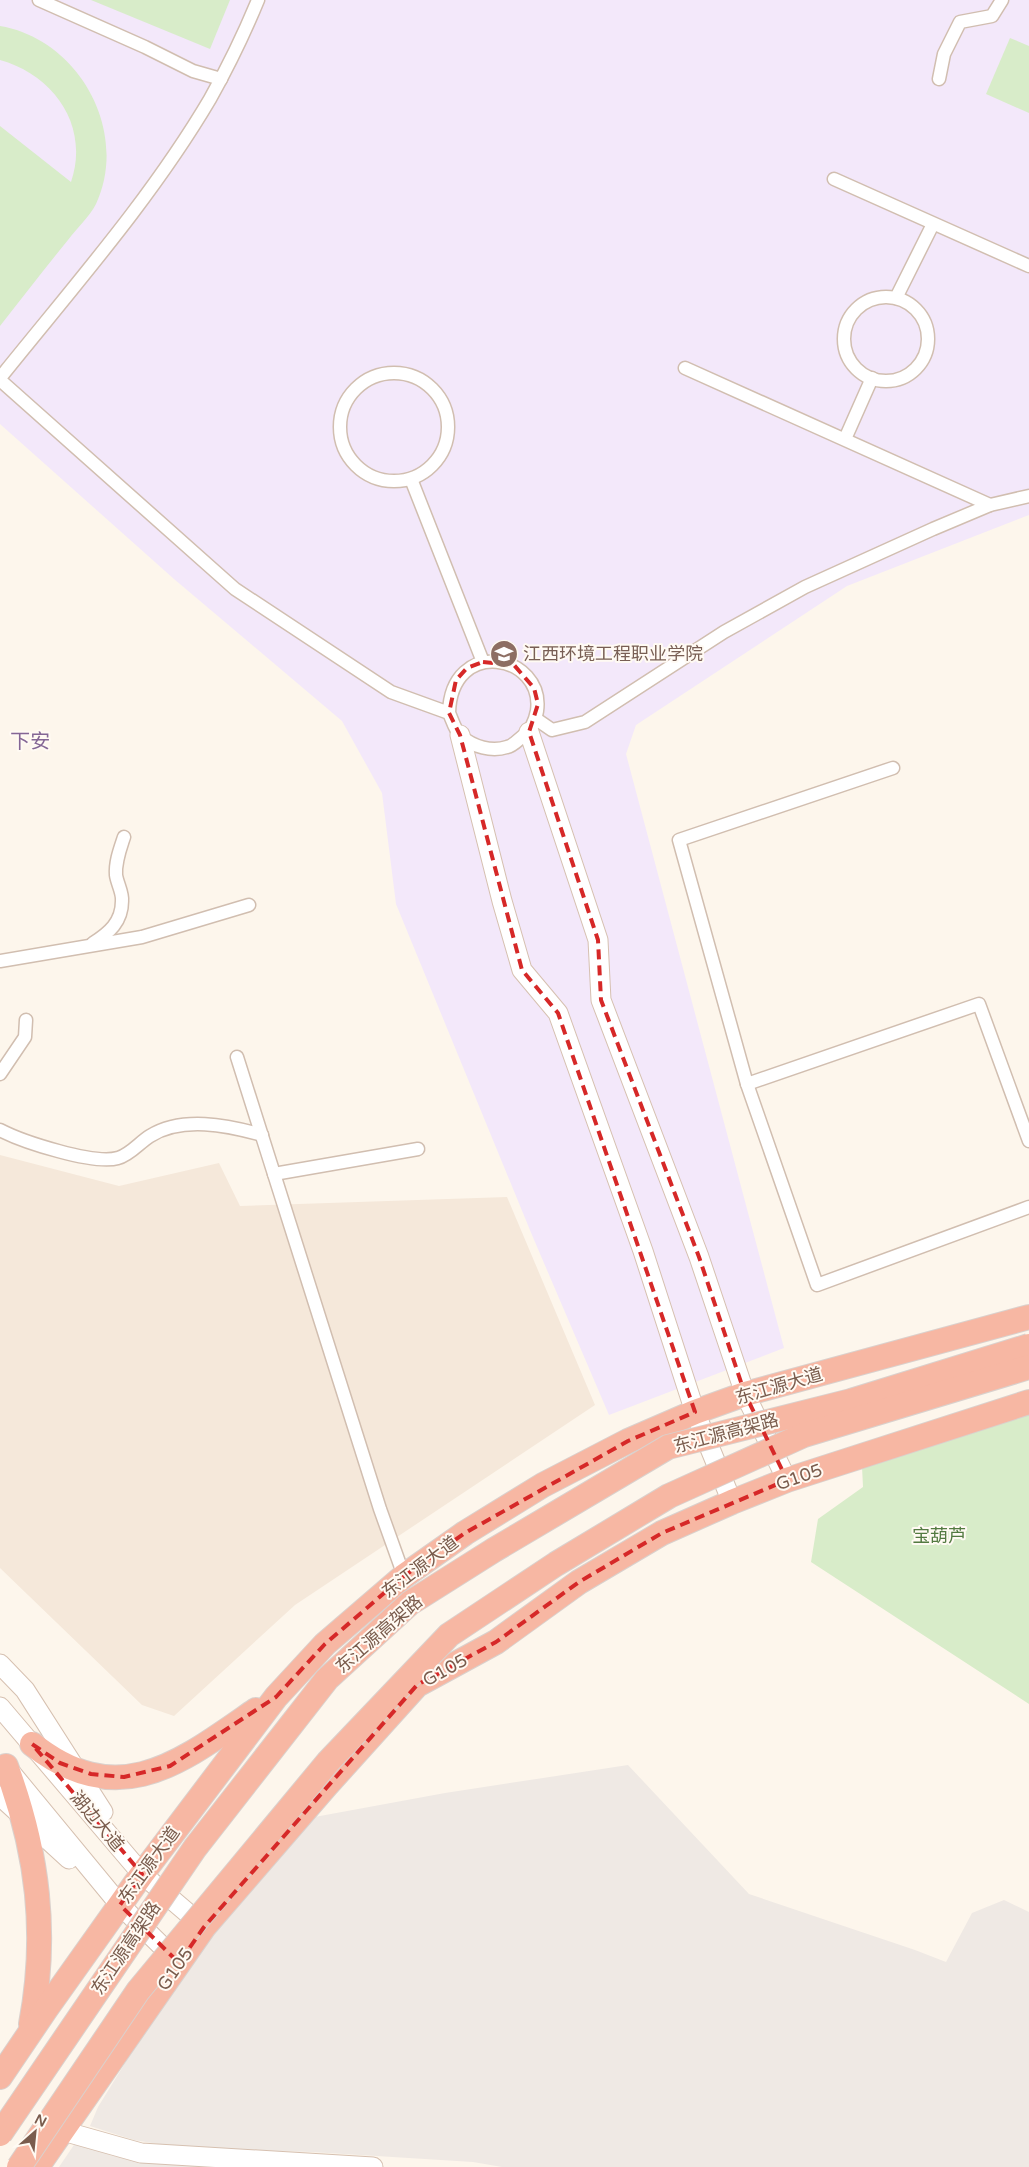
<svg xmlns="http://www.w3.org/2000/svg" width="1029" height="2167" viewBox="0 0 1029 2167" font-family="'Varela Round','Noto Sans SC',sans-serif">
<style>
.residential{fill:#f5e8da}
.industrial{fill:#efe9e4}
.education{fill:#f3e8fa}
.green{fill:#d8ecc9}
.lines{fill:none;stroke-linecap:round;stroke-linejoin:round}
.street-casing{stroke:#d1beb0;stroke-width:15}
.secondary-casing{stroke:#d6c0b0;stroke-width:21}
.highway-casing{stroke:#dad1cd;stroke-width:26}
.street{stroke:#fff;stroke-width:12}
.secondary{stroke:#fff;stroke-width:19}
.highway{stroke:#f7b7a3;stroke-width:24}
.highway-bridge-casing{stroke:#dad1cd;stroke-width:26;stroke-linecap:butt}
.highway-bridge{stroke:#f7b7a3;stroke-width:24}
.marked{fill:none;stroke:#d62828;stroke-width:4;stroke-dasharray:10 6;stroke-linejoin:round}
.labels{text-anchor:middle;stroke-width:4;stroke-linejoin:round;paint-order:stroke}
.education-label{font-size:18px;fill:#785e54;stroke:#fffaf3;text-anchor:start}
.street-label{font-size:18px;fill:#7a5c4d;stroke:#fffaf3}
.park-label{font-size:18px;fill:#537a41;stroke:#fffaf3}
.quarter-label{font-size:20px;fill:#846695;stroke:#fffaf3}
</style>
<rect width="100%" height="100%" fill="#fdf6ec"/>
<polygon class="residential" points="0,1155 119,1186 219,1163 240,1206 507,1197 595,1405 295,1605 174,1716 142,1705 0,1568"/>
<g class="industrial">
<polygon points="628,1765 749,1894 915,1950 946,1962 972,1913 1004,1900 1029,1912 1029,2167 502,2167 473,2162 312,2152 182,2148 134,2140 90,2126 98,2107 159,2008 282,1823 445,1793"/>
<polygon points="76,2142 113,2156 200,2163 201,2167 59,2167"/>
</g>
<polygon class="education" points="0,0 1029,0 1029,515 847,586 636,725 626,754 784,1348 609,1415 532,1235 396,904 382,793 342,721 174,579 0,424"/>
<g class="green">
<polygon points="91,0 230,0 210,49"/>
<path d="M 0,26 C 78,39 130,130 96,204 C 90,216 77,228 68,240 C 45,268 23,297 0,326 L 0,126 L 71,182 C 90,126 54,75 0,60 Z"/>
<polygon points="1010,38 1029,46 1029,113 986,94"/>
<polygon points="1029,1399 1029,1704 811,1562 818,1519 863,1487 861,1446"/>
</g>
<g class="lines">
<g class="street-casing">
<g id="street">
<polyline points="39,0 145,47 193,71 221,79"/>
<polyline points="939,79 944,54 960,22 992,16 1002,0"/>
<polyline points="834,179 1029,266"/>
<circle cx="886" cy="339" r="42"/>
<polyline points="896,298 933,224"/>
<polyline points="685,368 990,505"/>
<circle cx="394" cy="427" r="54"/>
<path d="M 0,378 C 73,287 151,199 210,99 C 228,67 244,34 258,0"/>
<path d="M 0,380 L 235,589 L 391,692 L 449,713 C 452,719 455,731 461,736 C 473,747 492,752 507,747 C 513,746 518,740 523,736 C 532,730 535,721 537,711 C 545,654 451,636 449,713"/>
<polyline points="845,439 872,378"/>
<polyline points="411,479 483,662"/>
<polyline points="536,719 552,730 585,722 724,632 805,587 933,529 990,505 1029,496"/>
<polyline points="893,768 679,840 747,1084 817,1285 1029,1207"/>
<path d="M 93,943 C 109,933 122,922 122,901 C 123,893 117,883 116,875 C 115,862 120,849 124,837"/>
<polyline points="0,961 142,937 249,905"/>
<polyline points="237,1057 380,1509 404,1576"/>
<polyline points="0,1074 25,1037 26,1020"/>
<polyline points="747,1084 979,1004 1029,1141"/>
<path d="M 0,1130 C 23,1142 94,1165 118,1158 C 130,1155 140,1142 150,1136 C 182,1116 227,1125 262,1135"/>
<polyline points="274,1174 418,1149"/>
</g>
</g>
<g class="secondary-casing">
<g id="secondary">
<polyline points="529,732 598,940 601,1000 699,1257 745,1394 787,1480"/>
<polyline points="460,735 502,901 522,970 558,1013 643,1251 695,1412 732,1502"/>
<polyline points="0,1664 25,1690 103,1812"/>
<polyline points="0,1707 142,1874 204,1927"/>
<polyline points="12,1774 120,1905 179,1963"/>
<polyline points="0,1796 69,1859"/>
<polyline points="63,2131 141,2153 373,2167"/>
</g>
</g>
<g class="highway-casing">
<g id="highway">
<path d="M 32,1744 C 119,1813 181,1762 256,1710"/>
<path d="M 6,1766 C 38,1852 48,1934 31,2024"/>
<polyline points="0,2077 46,2009 142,1874 276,1697 325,1644 404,1576 465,1533 543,1485 628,1441 695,1412 745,1394 1029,1317"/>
<polyline points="37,2167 204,1927 326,1786 417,1685 496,1642 579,1582 662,1533 732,1502 787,1480 1029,1402"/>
</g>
</g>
<use href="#street" class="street"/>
<use href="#secondary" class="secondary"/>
<use href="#highway" class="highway"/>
<g class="highway-bridge-casing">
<g id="highway-bridge">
<polyline points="0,2134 195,1848 327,1679 410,1603 494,1550 668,1447 851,1401 1029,1346"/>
<polyline points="19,2167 138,1991 328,1762 449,1635 556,1564 669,1496 804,1435 1029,1367"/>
</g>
</g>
<use href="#highway-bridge" class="highway-bridge"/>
</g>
<path class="marked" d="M 483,662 L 514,665 L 534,688 L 538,704 L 529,732 L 598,940 L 601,1000 L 699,1257 L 745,1394 L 787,1480 L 662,1533 L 579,1582 L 496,1642 L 417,1685 L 204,1927 L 179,1963 L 120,1905 L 142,1874 L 32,1744 L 60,1763 L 91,1774 L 124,1777 L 170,1766 L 276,1697 L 325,1644 L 404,1576 L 465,1533 L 628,1441 L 695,1412 L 558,1013 L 522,970 L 460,735 L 449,713 L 456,680 L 467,668 Z"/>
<defs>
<g id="university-disc" transform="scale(1.4375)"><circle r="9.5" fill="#8d6e63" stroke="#fffaf3"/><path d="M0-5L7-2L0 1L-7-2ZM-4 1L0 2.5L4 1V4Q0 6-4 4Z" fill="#fff"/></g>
</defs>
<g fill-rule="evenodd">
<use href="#university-disc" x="504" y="654"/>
</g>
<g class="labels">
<g class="education-label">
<text x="523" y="660">江西环境工程职业学院</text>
</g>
<g class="street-label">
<text transform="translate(779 1386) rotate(-16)" y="6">东江源大道</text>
<text transform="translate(726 1433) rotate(-15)" y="6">东江源高架路</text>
<text transform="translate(799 1477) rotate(-19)" y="6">G105</text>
<text transform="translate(420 1567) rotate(-37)" y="6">东江源大道</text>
<text transform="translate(379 1634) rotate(-41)" y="6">东江源高架路</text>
<text transform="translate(445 1670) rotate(-29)" y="6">G105</text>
<text transform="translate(97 1821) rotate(50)" y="6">湖边大道</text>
<text transform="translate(149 1865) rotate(-54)" y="6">东江源大道</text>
<text transform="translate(126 1948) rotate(-56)" y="6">东江源高架路</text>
<text transform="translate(175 1969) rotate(-55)" y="6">G105</text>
</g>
<g class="park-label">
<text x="939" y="1542">宝葫芦</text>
</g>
<g class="quarter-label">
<text x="30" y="748">下安</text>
</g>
</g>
<g transform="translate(35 2132) rotate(27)" stroke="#fffaf3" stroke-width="4" paint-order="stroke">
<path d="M0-4L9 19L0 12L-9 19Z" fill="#7a5c4d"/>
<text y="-8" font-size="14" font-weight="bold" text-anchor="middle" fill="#7a5c4d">N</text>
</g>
</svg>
